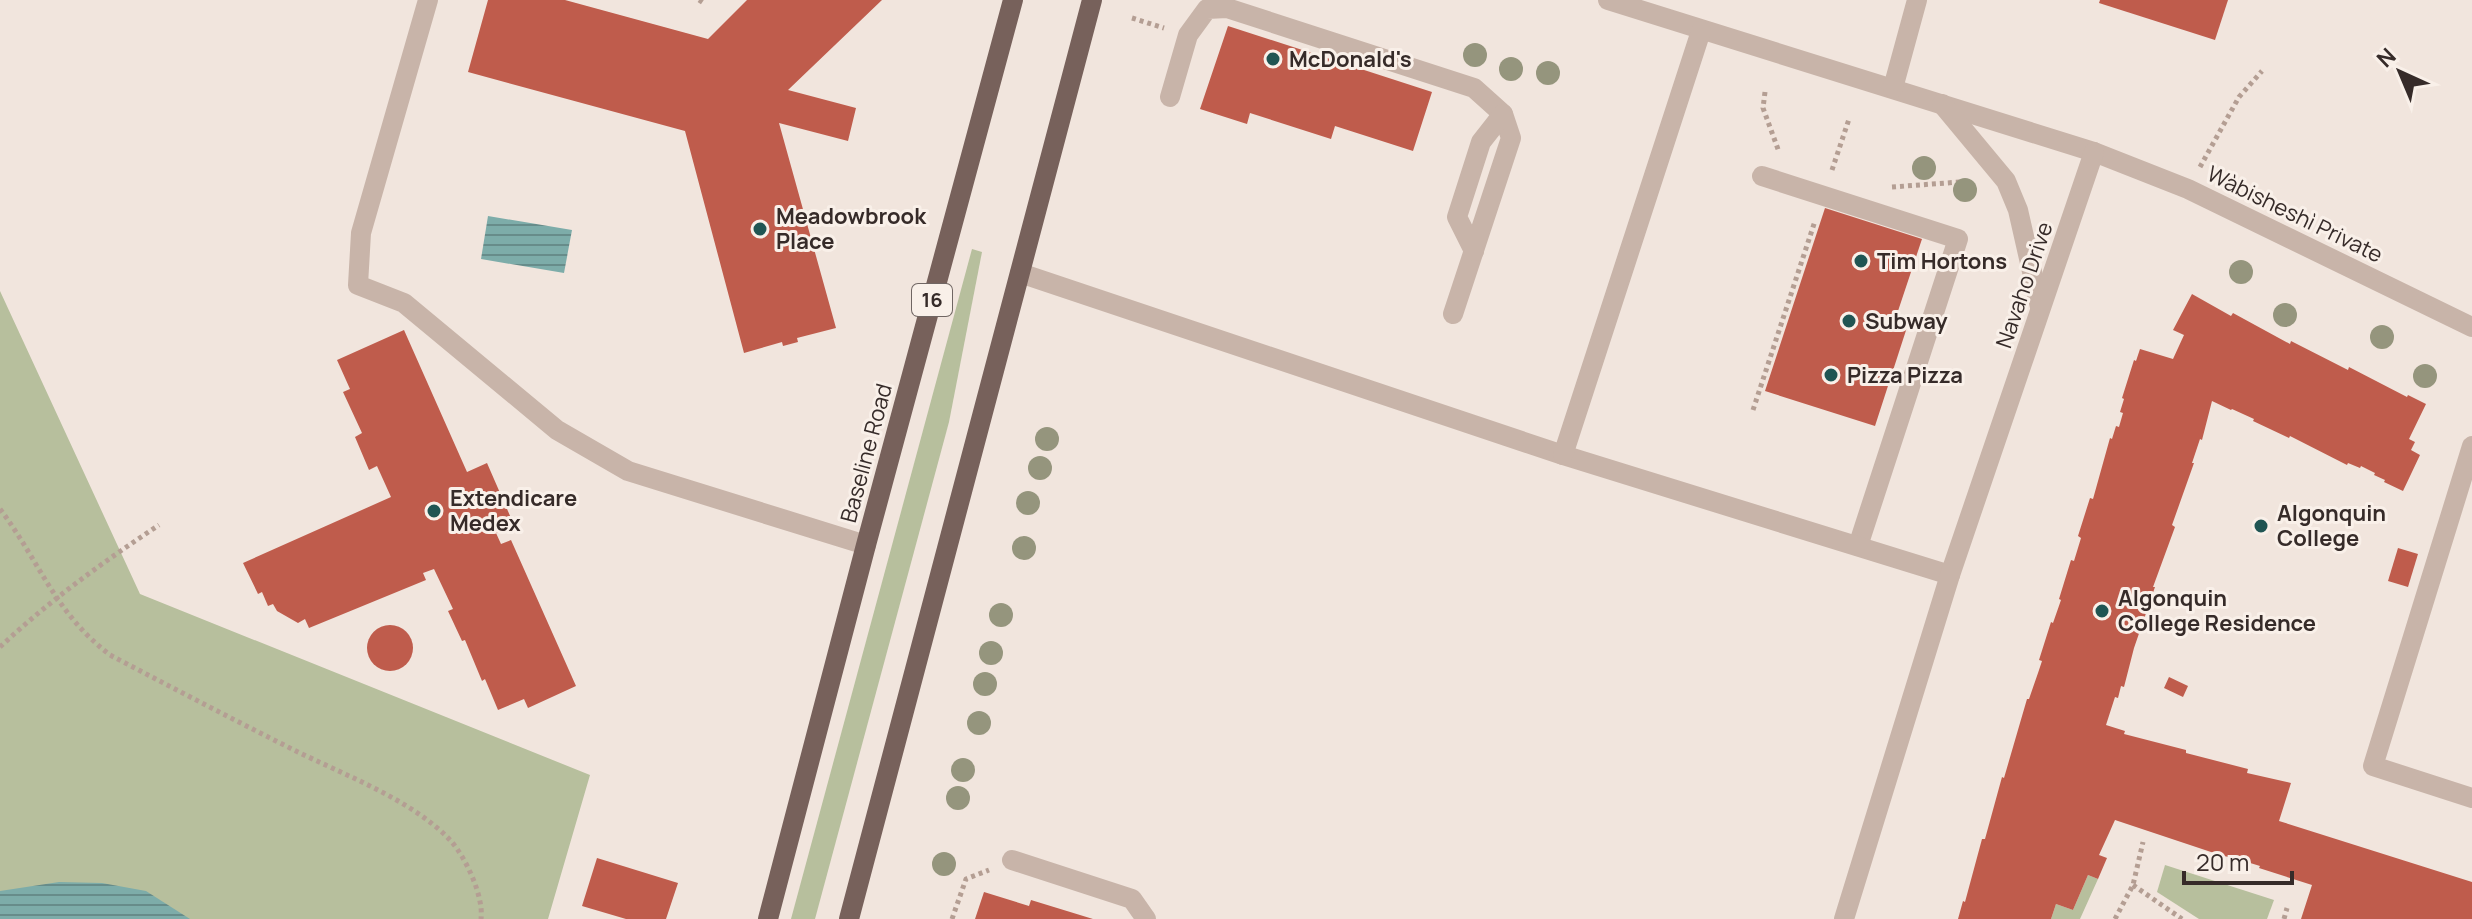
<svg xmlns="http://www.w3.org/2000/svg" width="2472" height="919" viewBox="0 0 2472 919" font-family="Manrope,sans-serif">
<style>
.grass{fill:#b7bf9d}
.water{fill:url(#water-rules)}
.building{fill:#bf5c4c}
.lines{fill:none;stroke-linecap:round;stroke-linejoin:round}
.path{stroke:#b49e93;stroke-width:5;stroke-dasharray:4 4;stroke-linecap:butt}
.minor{stroke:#c8b4a9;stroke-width:20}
.major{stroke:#77615b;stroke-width:20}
.tree{fill:#95957d}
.poi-dot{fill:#205553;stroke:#f9f0e9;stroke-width:3}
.labels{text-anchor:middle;stroke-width:6;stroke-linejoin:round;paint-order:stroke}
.shield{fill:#f9f0e9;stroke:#706663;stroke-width:2}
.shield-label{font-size:20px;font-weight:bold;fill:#362b29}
.poi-label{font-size:22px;font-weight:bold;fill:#362b29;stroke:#f9f0e9;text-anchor:start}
.street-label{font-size:22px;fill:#362b29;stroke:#f9f0e9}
</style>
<defs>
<pattern id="water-rules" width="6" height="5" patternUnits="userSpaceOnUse" patternTransform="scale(2)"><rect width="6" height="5" fill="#7daca9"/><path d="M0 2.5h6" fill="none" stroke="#678c8a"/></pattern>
</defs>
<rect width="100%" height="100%" fill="#f1e5dd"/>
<g class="grass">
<polygon points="972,249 982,252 949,422 815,919 791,919"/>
<polygon points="0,291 140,594 590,775 548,919 0,919"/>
<polygon points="2165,865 2274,900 2267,919 2199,919 2157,892"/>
<polygon points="2088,875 2098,879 2080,919 2051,919 2056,904 2073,910"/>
</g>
<g class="water">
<polygon points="488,216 572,230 564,273 481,259"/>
<polygon points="59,882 102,883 146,891 190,919 0,919 0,891"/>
</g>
<g class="building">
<polygon points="488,0 565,0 708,39 747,0 882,0 788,90 856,108 848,141 779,123 836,328 797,338 798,342 783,346 782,342 744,353 685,131 468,72"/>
<polygon points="2100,0 2228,0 2215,40 2099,3"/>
<polygon points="1228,26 1432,92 1413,151 1335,126 1331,139 1250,113 1247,124 1200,109"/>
<polygon points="1825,208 1922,239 1897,314 1910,318 1875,426 1765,391"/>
<polygon points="2192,294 2231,316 2233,313 2290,344 2291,341 2348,370 2349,367 2407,397 2408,395 2426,404 2409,439 2415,442 2411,450 2420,455 2403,491 2384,482 2385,480 2374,475 2375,473 2361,466 2360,468 2348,463 2347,465 2290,436 2289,438 2253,421 2254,419 2232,409 2231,410 2212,401 2202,440 2200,439 2192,463 2194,463 2172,525 2175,527 2153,587 2155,587 2134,648 2124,687 2121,686 2118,698 2115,697 2106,725 2125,731 2124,734 2186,750 2186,753 2248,769 2247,773 2291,783 2279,821 2472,882 2472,919 2301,919 2312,885 2259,868 2260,866 2247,862 2248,859 2237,856 2236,858 2223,856 2115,820 2099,855 2107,858 2098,879 2088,875 2073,910 2056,904 2051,919 1958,919 1963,901 1965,902 1982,839 1985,839 2002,777 2004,778 2027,699 2029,699 2038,673 2042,661 2039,660 2051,622 2053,623 2061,600 2059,599 2071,560 2074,561 2081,538 2078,536 2090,498 2093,499 2110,438 2112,439 2116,426 2119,427 2123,413 2120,412 2124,399 2122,398 2134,360 2136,361 2140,349 2173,359 2184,335 2173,330"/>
<polygon points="404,330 467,472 487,463 514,525 496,533 501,544 511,540 576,686 528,708 524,699 498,710 485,679 482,681 465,640 462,641 448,611 453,609 434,569 423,573 426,580 309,628 305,619 298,623 277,611 273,604 268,606 262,592 258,594 243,563 391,497 377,466 369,470 355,437 362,433 343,392 350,389 337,360"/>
<polygon points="2398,548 2418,554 2408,587 2388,581"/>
<circle cx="390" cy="648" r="23"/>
<polygon points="2169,677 2188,686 2183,697 2164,688"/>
<polygon points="597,858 678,883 666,919 626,919 582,906"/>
<polygon points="984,892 1029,906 1031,900 1093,919 975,919"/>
</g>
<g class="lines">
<g class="path">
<polyline points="699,0 705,4"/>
<polyline points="1132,18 1164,28"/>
<polyline points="1765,92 1763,108 1779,152"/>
<polyline points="2200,167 2239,97 2262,71"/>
<polyline points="1832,170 1849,119"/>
<polyline points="1892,187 1960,182 1970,183"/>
<polyline points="1753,410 1815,221"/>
<path d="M 0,509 C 40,562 54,612 110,655 C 171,687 232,719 294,750 C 344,775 413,800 451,841 C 466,858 484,897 481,919"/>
<path d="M 0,647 C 49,601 103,562 159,525"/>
<polyline points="2133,885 2182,919"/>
<polyline points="952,919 966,879 989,870"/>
<polyline points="2115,919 2133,885 2143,842"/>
<polyline points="2284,919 2287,908"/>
</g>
<g class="minor">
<polyline points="428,0 361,233 358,285 404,303 557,430 628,471 866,545"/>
<polyline points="1608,0 2094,152 2188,189 2472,327"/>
<polyline points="1893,88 1917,0"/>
<polyline points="1170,97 1188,35 1207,9 1227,8 1474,88 1503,114 1511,138 1453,314"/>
<polyline points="1942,104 2006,181 2018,210 2040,307"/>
<polyline points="1762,176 1958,239 1858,546"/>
<polyline points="1474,251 1457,217 1481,142 1503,114"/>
<polyline points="1020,273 1563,455 1950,575"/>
<polyline points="2472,446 2373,766 2472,798"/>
<polyline points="1563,455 1701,31"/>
<polyline points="1012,860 1132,899 1146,919"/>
<polyline points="1844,919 1950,575 2094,152"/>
</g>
<g class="major">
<polyline points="768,919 866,545 1013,0"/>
<polyline points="849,919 1092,0"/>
</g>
</g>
<g class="tree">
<circle cx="1475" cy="55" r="12"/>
<circle cx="1511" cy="69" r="12"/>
<circle cx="1548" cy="73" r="12"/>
<circle cx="1924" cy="168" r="12"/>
<circle cx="1965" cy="190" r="12"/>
<circle cx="2241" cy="272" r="12"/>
<circle cx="2285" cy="315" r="12"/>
<circle cx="2382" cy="337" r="12"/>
<circle cx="2425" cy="376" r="12"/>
<circle cx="1047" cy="439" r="12"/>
<circle cx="1040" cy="468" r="12"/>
<circle cx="1028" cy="503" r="12"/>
<circle cx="1024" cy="548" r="12"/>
<circle cx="1001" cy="615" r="12"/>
<circle cx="991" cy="653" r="12"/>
<circle cx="985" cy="684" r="12"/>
<circle cx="979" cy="723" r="12"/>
<circle cx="963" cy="770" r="12"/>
<circle cx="958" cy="798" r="12"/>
<circle cx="944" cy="864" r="12"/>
</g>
<g class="poi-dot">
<circle cx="1273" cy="59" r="8"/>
<circle cx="760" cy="229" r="8"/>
<circle cx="1861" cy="261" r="8"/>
<circle cx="1849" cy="321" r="8"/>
<circle cx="1831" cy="375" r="8"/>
<circle cx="434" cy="511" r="8"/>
<circle cx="2261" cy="526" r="8"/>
<circle cx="2102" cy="611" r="8"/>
</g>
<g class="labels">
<rect class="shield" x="912" y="284" width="40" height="32" rx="6"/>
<g class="shield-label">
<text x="932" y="307">16</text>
</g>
<g class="poi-label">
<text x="1289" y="67">McDonald's</text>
<text x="776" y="224">Meadowbrook<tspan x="776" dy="25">Place</tspan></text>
<text x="1877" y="269">Tim Hortons</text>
<text x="1865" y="329">Subway</text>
<text x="1847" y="383">Pizza Pizza</text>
<text x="450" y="506">Extendicare<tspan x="450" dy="25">Medex</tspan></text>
<text x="2277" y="521">Algonquin<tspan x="2277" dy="25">College</tspan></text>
<text x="2118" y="606">Algonquin<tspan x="2118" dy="25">College Residence</tspan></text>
</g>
<g class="street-label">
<text transform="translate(2295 214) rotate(26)" y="8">Wàbisheshì Private</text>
<text transform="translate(2024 285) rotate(-71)" y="8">Navaho Drive</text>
<text transform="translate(866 453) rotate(-75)" y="8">Baseline Road</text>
</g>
</g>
<g transform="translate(2400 72) rotate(316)" stroke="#f9f0e9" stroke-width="6" paint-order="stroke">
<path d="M0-6L14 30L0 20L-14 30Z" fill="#362b29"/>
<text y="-12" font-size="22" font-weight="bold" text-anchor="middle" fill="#362b29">N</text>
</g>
<path d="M2184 871v12h108v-12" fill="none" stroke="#362b29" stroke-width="4"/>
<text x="2196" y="871" font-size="24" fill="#362b29" stroke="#f9f0e9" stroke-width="6" paint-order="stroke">20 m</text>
</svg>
